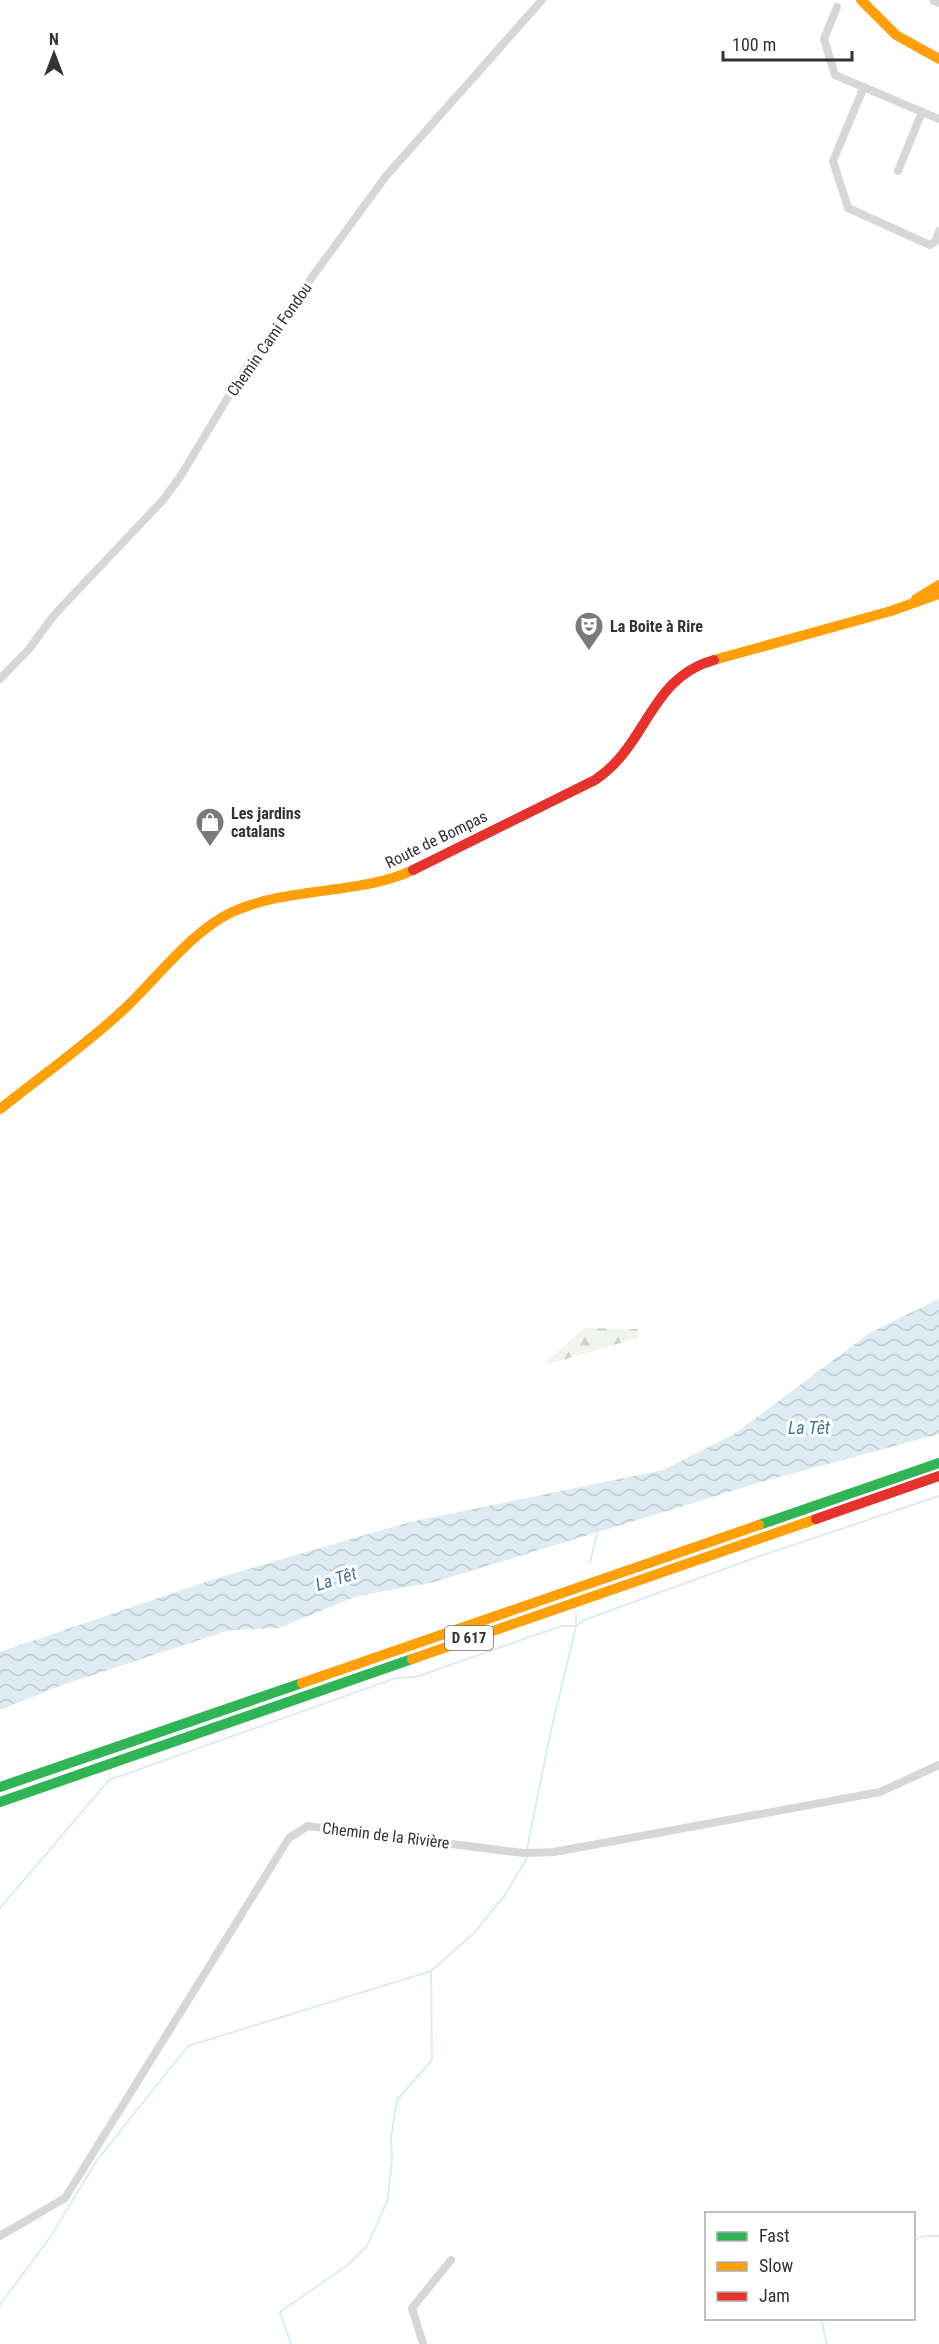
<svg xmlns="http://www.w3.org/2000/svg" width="939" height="2344" viewBox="0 0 939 2344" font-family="'Roboto Condensed',sans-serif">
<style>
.forest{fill:url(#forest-firs)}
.water{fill:url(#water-waves)}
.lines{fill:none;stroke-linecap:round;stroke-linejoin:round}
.stream{stroke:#ddebf3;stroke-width:2}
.street{stroke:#d7d7d7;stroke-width:8}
.fast{stroke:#30b455;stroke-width:10}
.slow{stroke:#ff9f0a;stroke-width:10}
.jam{stroke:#e5322d;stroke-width:10}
.labels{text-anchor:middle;stroke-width:6;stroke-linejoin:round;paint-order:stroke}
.shield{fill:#fff;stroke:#707070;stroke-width:1.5}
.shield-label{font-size:15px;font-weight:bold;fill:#333}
.street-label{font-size:16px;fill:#333;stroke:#fff}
.poi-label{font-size:16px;font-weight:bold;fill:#333;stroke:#fff;text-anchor:start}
.water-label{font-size:18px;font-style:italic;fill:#3f7597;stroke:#fff}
</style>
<defs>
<pattern id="forest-firs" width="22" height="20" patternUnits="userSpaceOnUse" patternTransform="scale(1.5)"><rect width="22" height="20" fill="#f1f5ed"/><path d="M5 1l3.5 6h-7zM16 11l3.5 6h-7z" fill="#cfd2cc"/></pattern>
<pattern id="water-waves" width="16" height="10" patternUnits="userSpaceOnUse" patternTransform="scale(1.5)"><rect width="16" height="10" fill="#ddebf3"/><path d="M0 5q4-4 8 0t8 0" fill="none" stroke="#becad1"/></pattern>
</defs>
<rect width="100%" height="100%" fill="#fff"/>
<polygon class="forest" points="584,1328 638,1329 638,1338 542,1366"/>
<polygon class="water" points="939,1299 939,1434 765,1481 431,1583 357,1596 279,1628 230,1630 65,1684 0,1710 0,1652 214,1579 410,1522 663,1470 734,1434 871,1332"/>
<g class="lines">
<g class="stream">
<polyline points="590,1563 598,1530"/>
<polyline points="527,1849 550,1735 576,1626 576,1615"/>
<polyline points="0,1908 109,1780 396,1678 416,1677 561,1626 576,1626 584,1620 757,1557 939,1496"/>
<polyline points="914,2241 923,2236 939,2236"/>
<polyline points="0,2305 51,2236 97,2160 188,2046 431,1971 473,1934 505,1895 527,1858"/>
<polyline points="821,2318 827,2344"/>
<polyline points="291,2344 280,2312 349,2264 367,2246 388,2199 392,2160 391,2137 397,2100 432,2060 431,1971"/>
</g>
<g class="street">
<polyline points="934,1 939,3"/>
<polyline points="837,7 824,39 835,75 939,119"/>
<polyline points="864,87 833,161 848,208 930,245 935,242 939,231"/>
<polyline points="898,171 922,112"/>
<polyline points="0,679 29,649 55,614 163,500 180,477 245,369 386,176 542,0"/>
<polyline points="0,2236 65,2198 289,1838 308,1826 523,1853 554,1852 880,1792 939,1765"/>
<polyline points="423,2344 412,2308 451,2260"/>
</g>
<g class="fast">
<polyline points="759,1525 939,1463"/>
<polyline points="0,1787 302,1683"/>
<polyline points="0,1802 412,1659"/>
</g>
<g class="slow">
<polyline points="861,0 896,35 939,59"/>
<polyline points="916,599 939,585"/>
<polyline points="714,660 891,611 939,594"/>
<path d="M 0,1109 C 40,1077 83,1047 121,1012 C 155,981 190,932 232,912 C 290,886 361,895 413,870"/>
<polyline points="412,1659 816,1519"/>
<polyline points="302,1683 759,1525"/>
</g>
<g class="jam">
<path d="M 413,870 L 595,780 C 648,745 649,678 714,660"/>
<polyline points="816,1519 939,1476"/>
</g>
</g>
<defs>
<g id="theatre-pin" transform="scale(1.5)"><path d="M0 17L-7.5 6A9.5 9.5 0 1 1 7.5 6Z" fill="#7a7a7a" stroke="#fff"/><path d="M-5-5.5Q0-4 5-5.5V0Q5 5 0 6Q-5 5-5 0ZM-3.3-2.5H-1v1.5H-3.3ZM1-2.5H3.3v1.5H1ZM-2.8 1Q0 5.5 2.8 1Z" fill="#fff"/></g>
<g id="shop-pin" transform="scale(1.5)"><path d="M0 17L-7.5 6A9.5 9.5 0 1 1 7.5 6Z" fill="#7a7a7a" stroke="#fff"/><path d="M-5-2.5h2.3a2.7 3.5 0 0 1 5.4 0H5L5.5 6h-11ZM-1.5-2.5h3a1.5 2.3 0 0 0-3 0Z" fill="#fff"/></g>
</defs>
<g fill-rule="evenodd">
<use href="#theatre-pin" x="589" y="626"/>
<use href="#shop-pin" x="210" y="822"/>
</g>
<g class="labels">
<rect class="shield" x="445" y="1626" width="48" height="24" rx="4.5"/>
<g class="shield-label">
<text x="469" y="1643">D 617</text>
</g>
<g class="street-label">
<text transform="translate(269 339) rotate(-55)" y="6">Chemin Cami Fondou</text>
<text transform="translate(436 839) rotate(-26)" y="6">Route de Bompas</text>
<text transform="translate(386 1835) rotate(7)" y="6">Chemin de la Rivière</text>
</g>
<g class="poi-label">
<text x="610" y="632">La Boite à Rire</text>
<text x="231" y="819">Les jardins<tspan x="231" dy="18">catalans</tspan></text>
</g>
<g class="water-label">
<text x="809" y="1434">La Têt</text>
<text transform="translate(336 1579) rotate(-17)" y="6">La Têt</text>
</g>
</g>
<rect x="705" y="2212" width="210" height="108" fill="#ffffff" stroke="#adadad" stroke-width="1.5"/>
<rect x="717" y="2232" width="30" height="9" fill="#30b455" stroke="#adadad" stroke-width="1.5"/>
<text x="759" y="2242" font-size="18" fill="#333333">Fast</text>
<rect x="717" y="2262" width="30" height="9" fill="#ff9f0a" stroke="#adadad" stroke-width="1.5"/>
<text x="759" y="2272" font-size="18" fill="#333333">Slow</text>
<rect x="717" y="2292" width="30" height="9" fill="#e5322d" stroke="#adadad" stroke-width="1.5"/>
<text x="759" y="2302" font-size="18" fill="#333333">Jam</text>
<g transform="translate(54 54)" stroke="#ffffff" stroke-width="4.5" paint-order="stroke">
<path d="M0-4.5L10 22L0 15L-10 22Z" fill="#333333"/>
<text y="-9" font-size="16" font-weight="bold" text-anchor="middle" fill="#333333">N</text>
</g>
<path d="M723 51v9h129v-9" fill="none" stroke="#333333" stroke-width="3"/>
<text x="732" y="51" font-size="18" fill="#333333" stroke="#ffffff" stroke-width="4.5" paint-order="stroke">100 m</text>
</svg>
